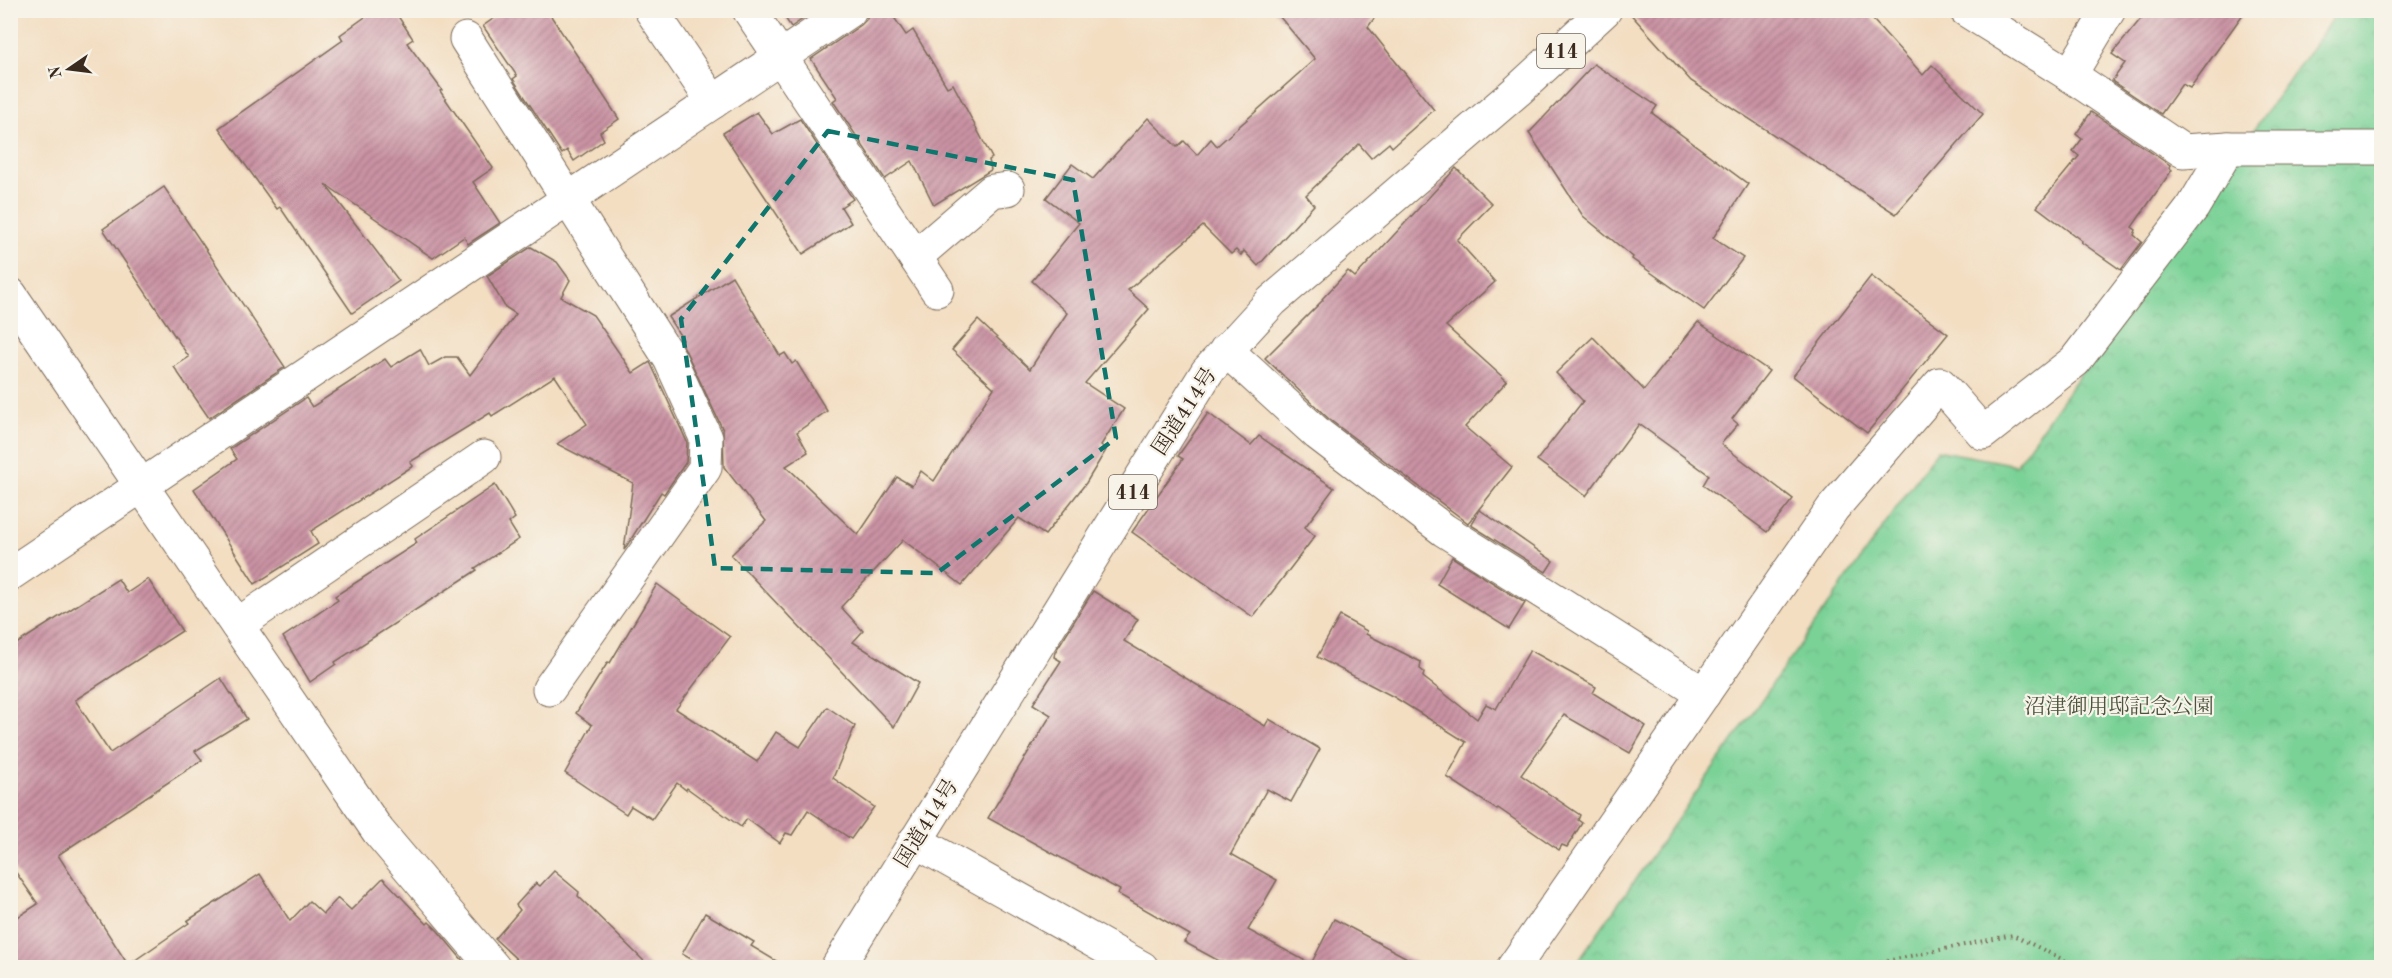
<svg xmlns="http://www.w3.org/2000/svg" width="2392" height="978" viewBox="0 0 2392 978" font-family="'Old Standard TT','Noto Serif JP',serif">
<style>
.park{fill:url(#park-crowns);stroke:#5a7e5a;stroke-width:1.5}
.building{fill:url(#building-hatch)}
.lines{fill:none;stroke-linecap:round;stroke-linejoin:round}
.street-casing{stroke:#7b6957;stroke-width:35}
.highway-casing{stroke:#7b6957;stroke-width:35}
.path{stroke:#7b6957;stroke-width:4;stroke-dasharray:1.5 4.5;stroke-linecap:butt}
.street{stroke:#fff;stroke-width:33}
.highway{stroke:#fff;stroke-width:33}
.marked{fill:none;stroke:#0f766e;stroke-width:4.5;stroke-dasharray:12 8;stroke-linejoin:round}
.labels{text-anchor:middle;stroke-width:4.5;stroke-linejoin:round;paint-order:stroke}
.shield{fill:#f7f3e8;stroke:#73665b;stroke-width:1.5}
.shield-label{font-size:20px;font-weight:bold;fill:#3b2a1e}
.street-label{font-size:21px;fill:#3b2a1e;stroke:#f7f3e8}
.park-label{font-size:21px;fill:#4b543c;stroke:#f7f3e8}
</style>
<defs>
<pattern id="park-crowns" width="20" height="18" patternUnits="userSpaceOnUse" patternTransform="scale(1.5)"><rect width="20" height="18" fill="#7ad297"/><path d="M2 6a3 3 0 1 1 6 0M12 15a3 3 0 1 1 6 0" fill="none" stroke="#6ab482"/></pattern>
<pattern id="building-hatch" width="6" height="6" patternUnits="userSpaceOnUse" patternTransform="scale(1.5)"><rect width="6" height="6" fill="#ca93a4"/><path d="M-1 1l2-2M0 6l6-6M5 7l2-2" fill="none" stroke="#a57885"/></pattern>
</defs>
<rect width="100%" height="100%" fill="#f7f3e8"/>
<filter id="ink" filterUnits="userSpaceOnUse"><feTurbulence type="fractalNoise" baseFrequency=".0167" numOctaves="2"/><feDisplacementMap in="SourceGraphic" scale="12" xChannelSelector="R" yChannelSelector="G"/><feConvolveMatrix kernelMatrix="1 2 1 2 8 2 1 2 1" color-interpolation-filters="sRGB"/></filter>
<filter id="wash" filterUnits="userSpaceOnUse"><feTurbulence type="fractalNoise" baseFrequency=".008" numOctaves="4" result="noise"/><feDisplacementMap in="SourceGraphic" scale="24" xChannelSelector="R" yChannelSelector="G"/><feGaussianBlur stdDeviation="1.35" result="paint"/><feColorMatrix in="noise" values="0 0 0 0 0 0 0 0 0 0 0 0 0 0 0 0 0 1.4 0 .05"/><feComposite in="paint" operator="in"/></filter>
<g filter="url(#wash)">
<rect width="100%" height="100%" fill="#f3dec2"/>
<polygon class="park" points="2338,11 2381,11 2381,967 1573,968 1937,450 2016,465"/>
<g id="blocks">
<g class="building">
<polygon points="375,10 394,10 413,39 407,43 442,90 440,91 493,168 473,182 500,223 468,244 464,237 433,258 325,184 399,281 352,313 280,207 277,209 219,128 343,40 340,35"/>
<polygon points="506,10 547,10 619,119 600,132 604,140 574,161 567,150 562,154 513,79 517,76 483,26"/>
<polygon points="780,10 816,10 791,27"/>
<polygon points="868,10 889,10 906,35 913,30 947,87 953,84 992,158 989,160 991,170 934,205 912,161 885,179 833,101 837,98 811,59 861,25 867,19"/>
<polygon points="1274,10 1380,10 1368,27 1434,110 1392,147 1389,143 1371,158 1359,144 1306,195 1314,205 1258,266 1244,251 1241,255 1236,250 1231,254 1203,226 1128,290 1149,309 1085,383 1124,409 1101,445 1106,450 1086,483 1045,535 1019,518 962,585 903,540 841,607 863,631 853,642 918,683 894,727 731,555 766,521 724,467 723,430 681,341 683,340 668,317 732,276 780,356 785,353 792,364 796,361 827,411 797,432 808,452 786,466 858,535 897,477 912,486 921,471 934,481 994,388 952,350 978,320 1030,369 1067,313 1032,281 1079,223 1046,198 1072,164 1093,179 1148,118 1177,147 1184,141 1197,155 1211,139 1217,146 1315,59"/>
<polygon points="1627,10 1864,10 1923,75 1932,65 1983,114 1896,214 1691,81"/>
<polygon points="2148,10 2246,10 2190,88 2182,84 2161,114 2112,81 2125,63 2112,54"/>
<polygon points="1594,64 1657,106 1652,113 1748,184 1713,238 1743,258 1704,310 1632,259 1633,257 1583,216 1529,133"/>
<polygon points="757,112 773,134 800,119 853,199 841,207 851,223 803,254 723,133"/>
<polygon points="2091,112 2170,165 2169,168 2172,170 2132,227 2136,230 2134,235 2142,242 2121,270 2081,242 2082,241 2037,207 2079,156 2073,151 2082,139 2076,134"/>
<polygon points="1456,168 1492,204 1457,240 1495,282 1446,326 1507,381 1465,427 1512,467 1468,523 1330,420 1265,358 1323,300 1322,299 1348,271 1355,277"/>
<polygon points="164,187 285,367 209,418 174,367 189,357 103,229"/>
<polygon points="531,247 557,262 570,280 561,297 593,315 633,373 650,362 687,442 686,462 664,494 661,492 624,550 633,483 557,444 587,424 555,376 492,416 490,413 410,462 413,466 311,531 318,544 255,584 194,489 237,459 230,449 306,398 312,407 385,359 391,367 420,349 429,366 445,357 457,357 470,375 516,314 505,307 487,276"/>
<polygon points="1871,276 1948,334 1867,433 1793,376"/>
<polygon points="1698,322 1769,371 1732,419 1738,424 1721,444 1793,499 1767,532 1703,485 1709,475 1639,424 1586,496 1537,460 1583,401 1556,373 1593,337 1644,390"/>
<polygon points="1208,413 1251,445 1259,436 1334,488 1305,527 1315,536 1253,617 1132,532 1183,459 1178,456"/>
<polygon points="495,485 515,518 509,523 519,539 475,568 477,570 335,662 336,664 310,682 283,637 338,600 335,596 417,543 415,539"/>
<polygon points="1480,510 1553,561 1546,572 1471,525"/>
<polygon points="1452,557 1525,603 1509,629 1437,584"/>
<polygon points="118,579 127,593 148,579 182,631 75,700 110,753 221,678 247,719 195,751 202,760 58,855 128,965 189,923 187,921 260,874 290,921 309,901 323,914 338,898 351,910 383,878 427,924 429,922 438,931 469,968 10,968 10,922 38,904 10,864 10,648"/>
<polygon points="657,584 730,637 676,709 757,762 776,732 800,747 827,707 855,726 833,778 874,807 851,839 808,810 792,835 786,833 780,843 747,819 741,827 687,788 686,790 677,783 652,819 631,806 626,814 565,773 592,725 576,713 608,662 610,663"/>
<polygon points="1093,591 1138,619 1124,641 1265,726 1269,719 1320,749 1291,802 1267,789 1231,854 1277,880 1248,930 1311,964 1334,919 1426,968 1232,968 1184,942 1190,935 1118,894 1120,890 988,818 1051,715 1033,704 1061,661 1054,657 1055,652"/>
<polygon points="1340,616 1367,631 1366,634 1421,662 1420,669 1424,672 1423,677 1477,719 1486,704 1496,709 1530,650 1596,687 1593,693 1646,726 1630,753 1564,715 1521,775 1580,815 1578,820 1582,823 1567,847 1562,845 1559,850 1498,808 1497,810 1447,777 1466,742 1394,697 1317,657"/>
<polygon points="554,871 579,892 578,896 651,968 526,968 495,939 520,910 516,905 536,883 540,886"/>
<polygon points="705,913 754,942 751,946 788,968 707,968 682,954"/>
</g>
</g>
</g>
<g filter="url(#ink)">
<use href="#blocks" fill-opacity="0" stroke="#7b6957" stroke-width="1.5"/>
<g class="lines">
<g class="street-casing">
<g id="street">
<polyline points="651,10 713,102"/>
<polyline points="749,10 937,290"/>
<polyline points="1966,10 2070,75 2183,151 2228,148"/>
<polyline points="466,39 670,359 706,438 705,468 549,689"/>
<polyline points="2070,75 2109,10"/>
<polyline points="915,257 992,191 1008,189"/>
<polyline points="10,294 378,831 494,968"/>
<polyline points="1226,350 1318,434 1444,530 1704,694"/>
<polyline points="10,574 850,10"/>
<polyline points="237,625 484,457"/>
<polyline points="915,841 1142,968"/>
<polyline points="1513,968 1833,508 1940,384 1983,433 2075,361 2193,207 2228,148 2382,148"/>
</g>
</g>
<g class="highway-casing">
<polyline id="highway" points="837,968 1207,372 1272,301 1517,91 1605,10"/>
</g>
<polyline class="path" points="1879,968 1881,962 2013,935 2080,968"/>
<use href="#street" class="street"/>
<use href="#highway" class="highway"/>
</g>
</g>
<path class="marked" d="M 828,131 L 1073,180 L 1116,438 L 937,573 L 715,568 L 681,319 Z"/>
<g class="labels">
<g class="shield">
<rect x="1537" y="34" width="48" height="34" rx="4.5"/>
<rect x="1109" y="475" width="48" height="34" rx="4.5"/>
</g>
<g class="shield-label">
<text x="1561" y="58">414</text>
<text x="1133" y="499">414</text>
</g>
<g class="street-label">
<text transform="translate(1184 411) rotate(-57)" y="7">国道414号</text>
<text transform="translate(926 823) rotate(-58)" y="7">国道414号</text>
</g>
<g class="park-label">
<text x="2119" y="713">沼津御用邸記念公園</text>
</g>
</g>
<rect width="2392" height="978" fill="none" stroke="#f7f3e8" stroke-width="36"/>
<g transform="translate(69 69) rotate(256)" stroke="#f7f3e8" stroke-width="4.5" paint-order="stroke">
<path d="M0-4.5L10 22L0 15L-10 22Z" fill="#3b2a1e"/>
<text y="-9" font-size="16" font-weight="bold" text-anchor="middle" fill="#3b2a1e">N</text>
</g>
</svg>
